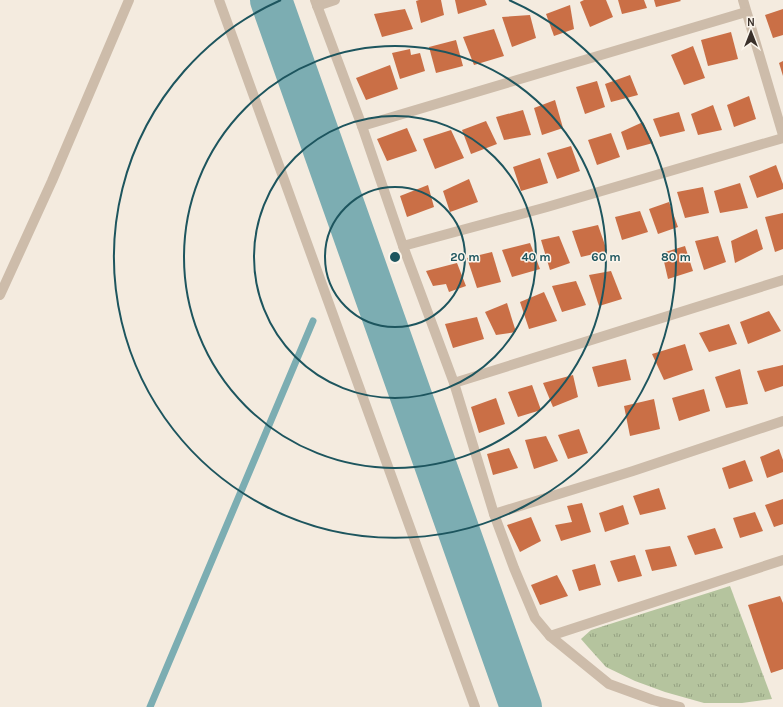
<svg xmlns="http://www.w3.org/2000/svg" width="783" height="707" viewBox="0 0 783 707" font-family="Karla,sans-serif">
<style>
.park{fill:url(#park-tufts)}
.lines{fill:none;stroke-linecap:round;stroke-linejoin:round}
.stream{stroke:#7cadb2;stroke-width:7}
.river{stroke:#7cadb2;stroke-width:42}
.building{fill:#ca6f46}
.street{stroke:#cdbcaa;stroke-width:10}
.ring{fill:none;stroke:#1d555e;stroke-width:2}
.centre{fill:#1d555e;stroke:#fbf5ec;stroke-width:2}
.ring-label{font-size:12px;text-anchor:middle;font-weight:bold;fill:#1d555e;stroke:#fbf5ec;stroke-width:3;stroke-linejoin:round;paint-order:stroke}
</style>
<defs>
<pattern id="park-tufts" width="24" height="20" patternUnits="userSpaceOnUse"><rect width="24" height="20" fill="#b5c49e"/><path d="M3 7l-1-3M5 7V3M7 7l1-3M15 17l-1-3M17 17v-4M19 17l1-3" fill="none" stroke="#94a081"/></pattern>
</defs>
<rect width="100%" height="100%" fill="#f4ebdf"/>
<polygon class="park" points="730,586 772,699 742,703 704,703 665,692 635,681 606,667 588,647 581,639 591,630"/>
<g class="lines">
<polyline class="stream" points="150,707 313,321"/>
<polyline class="river" points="271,0 521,707"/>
</g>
<g class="building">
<polygon points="419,0 441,0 444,15 421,23 416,1"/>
<polygon points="455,0 485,0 487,5 458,14"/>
<polygon points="584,0 606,0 613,17 590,27 580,2"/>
<polygon points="618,0 644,0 647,8 622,14"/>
<polygon points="654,0 680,0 681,1 656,7"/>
<polygon points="570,5 574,29 554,36 546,14"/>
<polygon points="405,9 413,29 382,37 374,14"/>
<polygon points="783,9 783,35 773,38 765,15"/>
<polygon points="530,15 536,38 512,47 502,17"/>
<polygon points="494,29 504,56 474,65 463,37"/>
<polygon points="731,32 738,59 708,66 701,40"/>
<polygon points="456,40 463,66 436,73 429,47"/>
<polygon points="693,46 705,78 684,85 671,55"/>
<polygon points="410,49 411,55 420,53 425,71 400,79 392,53"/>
<polygon points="783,61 783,76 779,63"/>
<polygon points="390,65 398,89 366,100 356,78"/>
<polygon points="630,75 638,95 611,102 605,84"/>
<polygon points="597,81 605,107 585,114 576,87"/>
<polygon points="749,96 756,119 734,127 727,105"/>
<polygon points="555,100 563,128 542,135 534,108"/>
<polygon points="713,105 722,130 698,135 691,114"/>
<polygon points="523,110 531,135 504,140 496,117"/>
<polygon points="679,112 685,131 660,137 653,119"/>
<polygon points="486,121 497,144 471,154 462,130"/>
<polygon points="643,122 653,143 627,150 621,132"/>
<polygon points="407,128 417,151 387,161 377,139"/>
<polygon points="451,130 464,158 435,169 423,139"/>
<polygon points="611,133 620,157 597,165 588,140"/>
<polygon points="571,146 580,171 557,179 547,153"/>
<polygon points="540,158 548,183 521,191 513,167"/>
<polygon points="776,165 783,184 783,189 757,198 749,176"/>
<polygon points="469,179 478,202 450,212 443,191"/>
<polygon points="740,183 748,208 720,213 714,191"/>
<polygon points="428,185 434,207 407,217 400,196"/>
<polygon points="703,187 709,213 685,218 677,192"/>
<polygon points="669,202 678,227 658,234 649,209"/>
<polygon points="640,211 648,232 622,240 615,217"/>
<polygon points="783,213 783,249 775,252 765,217"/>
<polygon points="598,225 607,251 581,257 572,231"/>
<polygon points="757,229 763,249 735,263 731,241"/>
<polygon points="559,236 570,263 550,270 541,240"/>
<polygon points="718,236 726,262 704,270 695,241"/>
<polygon points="530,243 540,269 512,277 502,250"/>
<polygon points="685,246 693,271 668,279 662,253"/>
<polygon points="492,252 501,282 477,288 467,258"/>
<polygon points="457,263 466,286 449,292 446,284 433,286 426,271"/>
<polygon points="611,271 622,299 599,306 589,275"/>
<polygon points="576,281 586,305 562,312 552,286"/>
<polygon points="544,292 557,321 529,329 520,302"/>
<polygon points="507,303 516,332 496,335 485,312"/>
<polygon points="769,311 781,331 748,344 740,322"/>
<polygon points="477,317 484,339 453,348 445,324"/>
<polygon points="729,324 737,344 709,352 699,333"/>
<polygon points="685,344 693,370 664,380 652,354"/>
<polygon points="626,359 631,380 598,387 592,367"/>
<polygon points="783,365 783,386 765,392 757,371"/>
<polygon points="740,369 748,404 726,408 715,377"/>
<polygon points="573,375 578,397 553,407 543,383"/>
<polygon points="532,385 541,410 518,417 508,392"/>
<polygon points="704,389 710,411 679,421 672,398"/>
<polygon points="496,398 505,424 479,433 471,407"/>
<polygon points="654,399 660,429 630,436 624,406"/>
<polygon points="579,429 588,453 568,459 558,435"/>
<polygon points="546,436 558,461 534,469 525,440"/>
<polygon points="509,448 518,468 493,475 487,454"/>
<polygon points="779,449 783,460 783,472 767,478 760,457"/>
<polygon points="745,460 753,481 729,489 722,468"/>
<polygon points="659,488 666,509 640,515 633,496"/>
<polygon points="783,499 783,524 774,527 765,505"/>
<polygon points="582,503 591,532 561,541 555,525 572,522 567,506"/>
<polygon points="623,505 629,524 605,532 599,513"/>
<polygon points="755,512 763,531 740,538 733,518"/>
<polygon points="531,517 541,541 520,552 507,525"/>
<polygon points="715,528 723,548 695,555 687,536"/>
<polygon points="670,546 677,566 652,571 645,550"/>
<polygon points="635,555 642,576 618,582 610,561"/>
<polygon points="595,564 601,585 579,591 572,570"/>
<polygon points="557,575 568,596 540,605 531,585"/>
<polygon points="780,596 783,603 783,669 771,673 748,605"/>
</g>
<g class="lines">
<g class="street">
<polyline points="219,0 475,707"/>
<polyline points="315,0 362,126 403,246 454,383 494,514 514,568 535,618 550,636 609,684 653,700 680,707"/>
<polyline points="743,0 783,135"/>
<polyline points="317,6 335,0"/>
<polyline points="362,126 746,12"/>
<polyline points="403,246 547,207 783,138"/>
<polyline points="0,295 52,181 129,0"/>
<polyline points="454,383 783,280"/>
<polyline points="494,514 633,471 783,421"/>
<polyline points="550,636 783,560"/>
</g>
</g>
<g class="ring">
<circle cx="395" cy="257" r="70"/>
<circle cx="395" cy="257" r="141"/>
<circle cx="395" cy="257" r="211"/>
<path d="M509 0A281 281 0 1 1 281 0"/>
</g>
<circle cx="395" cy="257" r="6" class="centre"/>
<g class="ring-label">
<text x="465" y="261">20 m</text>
<text x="536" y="261">40 m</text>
<text x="606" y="261">60 m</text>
<text x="676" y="261">80 m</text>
</g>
<g transform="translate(751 32)" stroke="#fbf5ec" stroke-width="3" paint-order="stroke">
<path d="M0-3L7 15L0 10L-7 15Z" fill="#3a302a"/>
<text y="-6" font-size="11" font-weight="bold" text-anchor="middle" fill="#3a302a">N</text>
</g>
</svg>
